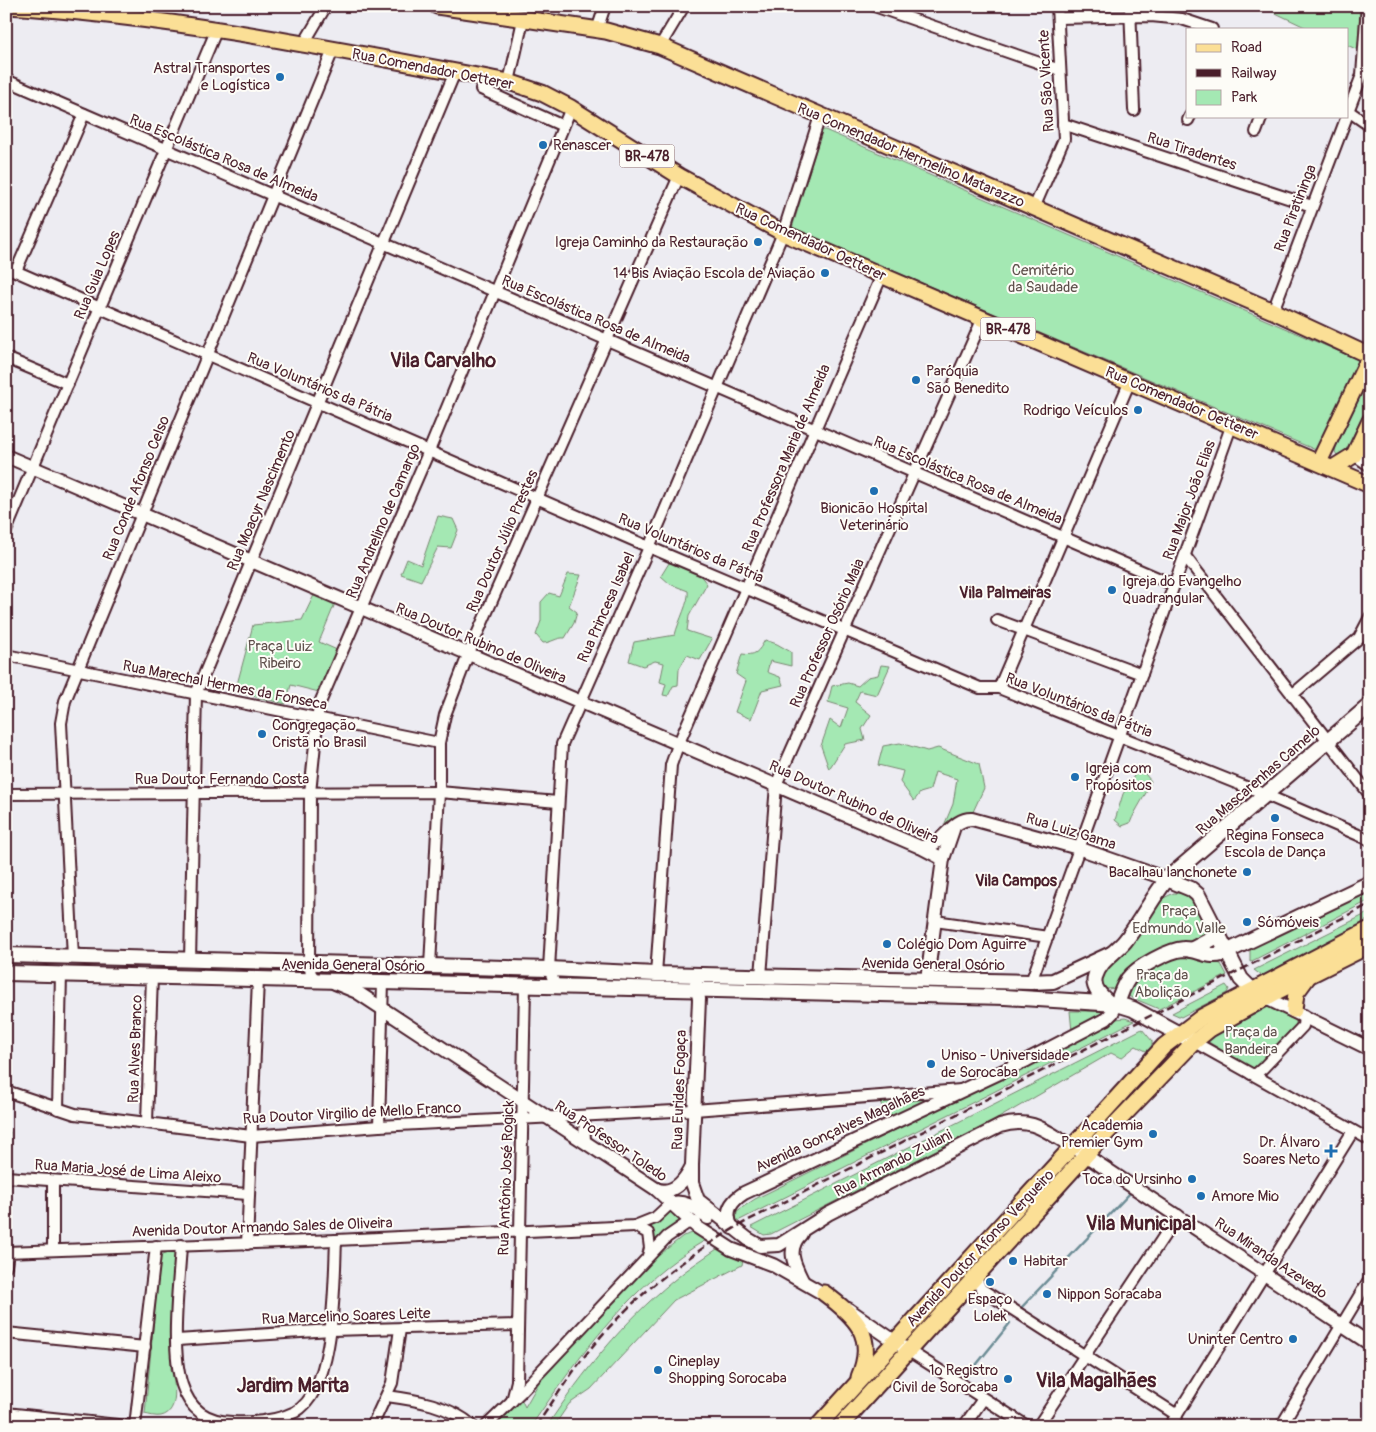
<svg xmlns="http://www.w3.org/2000/svg" width="1376" height="1432" viewBox="0 0 1376 1432" font-family="Pangolin,sans-serif">
<style>
.green{fill:#a4e8b3;stroke:#77846f}
.lines{fill:none;stroke-linecap:round;stroke-linejoin:round}
.stream{stroke:#6c8c95;stroke-width:2.5}
.minor-casing{stroke:#4a1f2b;stroke-width:14}
.tertiary-casing{stroke:#4a1f2b;stroke-width:16}
.secondary-casing{stroke:#4a1f2b;stroke-width:18}
.primary-casing{stroke:#4a1f2b;stroke-width:19}
.minor{stroke:#fdfcf7;stroke-width:10}
.tertiary{stroke:#fdfcf7;stroke-width:12}
.secondary{stroke:#fdfcf7;stroke-width:14}
.primary{stroke:#fbdf96;stroke-width:15}
.rail{stroke:#4a1f2b;stroke-width:2.5;stroke-dasharray:8 4;stroke-linecap:butt}
.poi-dot{fill:#1f6fb2;stroke:#fdfcf7;stroke-width:2}
.labels{text-anchor:middle;stroke-width:4;stroke-linejoin:round;paint-order:stroke}
.shield{fill:#fdfcf7;stroke:#806168;stroke-width:1}
.shield-label{font-size:14px;font-weight:bold;fill:#4a1f2b}
.poi-label{font-size:15px;fill:#4a1f2b;stroke:#fdfcf7;text-anchor:start}
.street-label{font-size:15px;fill:#4a1f2b;stroke:#fdfcf7}
.park-label{font-size:15px;fill:#60514d;stroke:#fdfcf7}
.neighbourhood-label{font-size:16px;font-weight:bold;fill:#4a1f2b;stroke:#fdfcf7}
.district-label{font-size:20px;font-weight:bold;fill:#4a1f2b;stroke:#fdfcf7}
</style>
<rect width="100%" height="100%" fill="#edecf2"/>
<filter id="ink" filterUnits="userSpaceOnUse"><feTurbulence type="fractalNoise" baseFrequency=".02" numOctaves="2"/><feDisplacementMap in="SourceGraphic" scale="10" xChannelSelector="R" yChannelSelector="G"/><feConvolveMatrix kernelMatrix="1 2 1 2 8 2 1 2 1" color-interpolation-filters="sRGB"/></filter>
<g filter="url(#ink)">
<g class="green">
<polygon points="1137,6 1174,6 1172,11"/>
<polygon points="1261,6 1360,6 1358,50 1347,45 1347,29 1309,29"/>
<polygon points="822,130 825,130 1361,361 1316,450 792,228"/>
<polygon points="1370,376 1370,401 1345,452 1337,455 1335,452 1336,447"/>
<polygon points="438,516 453,519 458,530 451,548 438,547 421,581 401,574 407,559 421,565"/>
<path d="M 669,563 L 692,565 L 707,584 L 689,616 L 687,631 L 712,639 L 700,660 L 687,655 L 679,669 L 678,685 L 673,686 L 668,696 L 663,695 L 666,684 L 660,682 L 664,663 L 655,661 L 643,666 L 629,661 L 634,642 L 675,635 C 678,622 690,600 688,591 L 670,584 L 661,576 Z"/>
<path d="M 568,574 L 581,575 L 569,606 L 577,612 L 574,623 L 565,638 C 557,637 551,643 543,643 L 536,635 L 541,621 L 541,602 L 549,593 L 559,596 Z"/>
<polygon points="315,593 336,601 319,642 337,650 319,692 291,685 286,704 235,692 253,625 302,620"/>
<path d="M 765,640 L 777,644 L 791,652 L 791,666 L 770,661 L 767,672 L 780,677 L 783,685 L 762,690 L 751,719 L 735,712 L 746,681 L 736,674 L 742,654 C 756,656 758,652 765,640 Z"/>
<polygon points="881,665 890,666 877,695 860,691 855,702 871,715 862,729 865,740 845,744 829,769 821,746 830,720 841,728 848,708 828,702 832,686 848,683 858,686 868,677 878,675"/>
<polygon points="900,743 927,751 938,748 979,764 984,788 972,814 943,828 953,804 957,779 935,772 930,790 920,793 914,801 900,782 903,771 878,765 883,746"/>
<path d="M 1147,769 L 1145,774 L 1151,781 C 1146,796 1136,808 1130,823 L 1122,826 L 1115,820 L 1123,794 L 1137,771 Z"/>
<polygon points="1370,888 1370,900 1250,962 1250,951 1256,943"/>
<polygon points="1174,893 1188,894 1200,901 1211,936 1117,988 1107,989 1102,984 1102,974 1123,954 1153,903"/>
<polygon points="1370,912 1370,919 1262,976 1254,970"/>
<polygon points="1179,954 1221,964 1227,975 1159,1009 1128,996 1127,989 1150,967"/>
<polygon points="1226,985 1229,989 1227,993 1181,1017 1172,1013"/>
<polygon points="1269,1005 1296,1019 1296,1027 1260,1066 1252,1069 1207,1041 1215,1033"/>
<polygon points="1070,1011 1100,1011 1103,1013 1100,1018 1072,1032"/>
<polygon points="1125,1018 1134,1021 736,1222 737,1211 755,1199 1091,1034 1116,1019"/>
<polygon points="1142,1029 1152,1041 1152,1048 1146,1051 1136,1046 1121,1058 1111,1053 997,1119 771,1234 764,1235 751,1227"/>
<polygon points="929,1098 888,1119 880,1102"/>
<polygon points="6,1128 10,1132 7,1171 6,1171"/>
<polygon points="671,1210 683,1219 654,1243 654,1235 646,1226"/>
<path d="M 696,1232 L 709,1238 C 632,1282 580,1355 531,1426 L 493,1426 L 521,1399 L 525,1407 L 542,1377 L 648,1264 L 683,1236 Z"/>
<path d="M 720,1247 L 743,1260 L 742,1265 L 674,1300 L 591,1389 L 569,1404 L 554,1426 L 547,1426 C 583,1372 623,1322 673,1281 C 688,1268 704,1258 720,1247 Z"/>
<path d="M 170,1251 L 175,1254 L 175,1260 L 171,1369 C 175,1382 180,1412 161,1416 C 156,1417 149,1415 145,1414 L 159,1264 L 161,1255 Z"/>
</g>
<g class="lines">
<g class="stream">
<polyline points="1021,1308 1132,1191"/>
<polyline points="964,1380 1010,1323"/>
</g>
<g class="minor-casing">
<g id="minor">
<polyline points="874,6 1060,70"/>
<polyline points="1130,6 1134,110"/>
<polyline points="1058,18 1151,16 1182,19 1212,29"/>
<polyline points="597,30 605,6"/>
<polyline points="303,45 326,6"/>
<polyline points="660,46 684,6"/>
<polyline points="6,80 1174,585"/>
<polyline points="509,82 523,20"/>
<polyline points="481,89 563,126"/>
<polyline points="1347,110 1370,126"/>
<polyline points="1347,114 1362,75 1367,6"/>
<polyline points="1188,120 1190,116"/>
<polyline points="1063,124 1312,206"/>
<polyline points="1256,132 1262,116"/>
<polyline points="1034,208 1064,139 1057,6"/>
<polyline points="6,267 649,547 980,688 999,688 1266,795 1370,840"/>
<polyline points="16,271 84,114"/>
<polyline points="1273,311 1347,116"/>
<polyline points="6,358 68,384"/>
<polyline points="1354,455 1370,466"/>
<polyline points="6,531 216,31"/>
<polyline points="1185,556 1370,795"/>
<polyline points="997,620 1142,674"/>
<polyline points="6,655 439,743"/>
<polyline points="999,688 1130,381"/>
<polyline points="1292,695 1359,638 1370,617"/>
<polyline points="6,794 439,792 558,802"/>
<polyline points="935,921 1048,937"/>
<polyline points="73,957 61,723 65,701 333,50"/>
<polyline points="190,960 196,694 455,72"/>
<polyline points="430,966 439,792 439,743 445,715 468,655 679,176"/>
<polyline points="656,974 671,765 678,745 882,275"/>
<polyline points="761,976 776,785 983,318"/>
<polyline points="316,980 311,974 309,964 310,793 319,705 429,451 571,108"/>
<polyline points="1031,982 1232,424"/>
<polyline points="556,987 549,969 562,744 650,545 783,233 820,116"/>
<polyline points="1194,1042 1370,1140"/>
<polyline points="1251,1074 1256,1074 1263,1068 1303,1026 1304,1015"/>
<polyline points="6,1091 75,1114 251,1136 379,1126 694,1110 961,1090"/>
<polyline points="58,1109 61,974"/>
<polyline points="584,1116 585,1142"/>
<polyline points="147,1122 152,976"/>
<polyline points="379,1126 383,982"/>
<polyline points="6,1177 248,1194"/>
<polyline points="635,1226 648,1233 650,1248 648,1256"/>
<polyline points="247,1244 258,979"/>
<path d="M 181,1245 C 179,1284 170,1348 182,1385 C 190,1410 206,1421 232,1422 C 253,1423 275,1422 295,1412 C 336,1390 334,1282 336,1240"/>
<polyline points="53,1250 53,1182"/>
<polyline points="6,1252 336,1240 635,1226 655,1218 670,1204"/>
<polyline points="6,1266 8,1252"/>
<polyline points="978,1274 977,1280 981,1289 1177,1415"/>
<polyline points="6,1333 145,1347"/>
<polyline points="177,1340 331,1330 517,1325"/>
<polyline points="909,1351 1027,1426"/>
<path d="M 387,1396 C 417,1400 449,1405 473,1426"/>
<polyline points="512,1401 517,1381 525,986"/>
<polyline points="6,1413 127,1426"/>
<polyline points="135,1426 156,1246"/>
<polyline points="372,1426 392,1383 400,1329"/>
<polyline points="486,1426 520,1393 667,1237 686,1224 696,1222"/>
<polyline points="964,1426 983,1399"/>
<polyline points="1038,1426 1178,1215"/>
<polyline points="1170,1426 1353,1131"/>
<polyline points="1281,1426 1370,1278"/>
</g>
</g>
<g class="tertiary-casing">
<g id="tertiary">
<polyline points="6,456 920,847 943,859"/>
<path d="M 920,847 C 944,848 950,818 972,819 L 1078,848 L 1167,879"/>
<polyline points="927,980 943,859 953,830"/>
<path d="M 696,981 L 699,999 L 692,1165 L 692,1183 L 698,1200 L 748,1239 L 760,1246 L 779,1245 L 828,1214 L 1000,1126 C 1032,1116 1047,1132 1073,1147 L 1370,1344"/>
<polyline points="335,983 357,992 656,1189 697,1227 731,1249 773,1265 831,1298"/>
<polyline points="1266,998 1370,1049"/>
<path d="M 656,1189 C 673,1196 685,1180 692,1166"/>
<path d="M 670,1204 C 684,1198 698,1211 708,1218"/>
<path d="M 732,1228 C 724,1212 730,1202 744,1193 L 1027,1060 L 1106,1019 L 1112,1013 L 1117,1004"/>
<path d="M 801,1234 C 786,1249 794,1264 802,1280"/>
<polyline points="848,1309 903,1347"/>
</g>
</g>
<g class="secondary-casing">
<g id="secondary">
<polyline points="1167,879 1191,889 1198,895 1241,979 1252,990 1262,996"/>
<polyline points="1191,950 1212,939 1216,929"/>
<polyline points="6,955 549,969 656,974 1031,982 1053,981 1111,954"/>
<polyline points="6,973 1005,997 1117,1004 1133,1009 1194,1042"/>
<path d="M 1109,1003 C 1101,996 1092,988 1095,977 C 1100,960 1115,953 1125,941 C 1140,922 1152,898 1167,879 L 1370,705"/>
<path d="M 1117,1004 C 1120,995 1123,986 1128,979 C 1137,967 1169,950 1184,949 C 1198,949 1207,958 1222,954 L 1370,883"/>
</g>
</g>
<g class="primary-casing">
<g id="primary">
<path d="M 8,6 C 177,17 344,51 509,82 L 542,93 L 571,108 L 679,176 L 783,233 L 1370,485"/>
<polyline points="437,6 606,31 660,46 1273,311 1370,356 1319,462"/>
<polyline points="1333,468 1354,455 1370,421"/>
<polyline points="1294,1010 1296,993 1307,978"/>
<path d="M 824,1293 C 855,1316 877,1336 859,1377"/>
<polyline points="818,1426 1164,1046 1202,1017 1370,929"/>
<polyline points="840,1426 1095,1145 1194,1042 1210,1029 1278,991 1370,945"/>
</g>
</g>
<use href="#minor" class="minor"/>
<use href="#tertiary" class="tertiary"/>
<use href="#secondary" class="secondary"/>
<use href="#primary" class="primary"/>
<path class="rail" d="M 536,1426 C 554,1400 571,1373 591,1348 C 635,1295 687,1255 747,1221 L 1370,904"/>
</g>
</g>
<g class="poi-dot">
<circle cx="280" cy="77" r="5"/>
<circle cx="543" cy="145" r="5"/>
<circle cx="758" cy="242" r="5"/>
<circle cx="825" cy="273" r="5"/>
<circle cx="916" cy="380" r="5"/>
<circle cx="1138" cy="410" r="5"/>
<circle cx="874" cy="491" r="5"/>
<circle cx="1112" cy="590" r="5"/>
<circle cx="262" cy="734" r="5"/>
<circle cx="1075" cy="777" r="5"/>
<circle cx="1275" cy="818" r="5"/>
<circle cx="1247" cy="872" r="5"/>
<circle cx="1247" cy="922" r="5"/>
<circle cx="887" cy="944" r="5"/>
<circle cx="931" cy="1064" r="5"/>
<circle cx="1153" cy="1134" r="5"/>
<path d="M1328.5 1143.5h5v5h5v5h-5v5h-5v-5h-5v-5h5z"/>
<circle cx="1192" cy="1179" r="5"/>
<circle cx="1201" cy="1196" r="5"/>
<circle cx="1013" cy="1261" r="5"/>
<circle cx="990" cy="1282" r="5"/>
<circle cx="1047" cy="1294" r="5"/>
<circle cx="1293" cy="1339" r="5"/>
<circle cx="658" cy="1370" r="5"/>
<circle cx="1008" cy="1379" r="5"/>
</g>
<g class="labels">
<g class="shield">
<rect x="619.5" y="144.5" width="55" height="23" rx="4"/>
<rect x="980.5" y="317.5" width="55" height="23" rx="4"/>
</g>
<g class="shield-label">
<text x="647" y="161">BR-478</text>
<text x="1008" y="334">BR-478</text>
</g>
<g class="poi-label">
<text x="270" y="73" text-anchor="end">Astral Transportes<tspan x="270" dy="17">e Logística</tspan></text>
<text x="553" y="150">Renascer</text>
<text x="748" y="247" text-anchor="end">Igreja Caminho da Restauração</text>
<text x="815" y="278" text-anchor="end">14 Bis Aviação Escola de Aviação</text>
<text x="926" y="376">Paróquia<tspan x="926" dy="17">São Benedito</tspan></text>
<text x="1128" y="415" text-anchor="end">Rodrigo Veículos</text>
<text x="874" y="513" text-anchor="middle">Bionicão Hospital<tspan x="874" dy="17">Veterinário</tspan></text>
<text x="1122" y="586">Igreja do Evangelho<tspan x="1122" dy="17">Quadrangular</tspan></text>
<text x="272" y="730">Congregação<tspan x="272" dy="17">Cristã no Brasil</tspan></text>
<text x="1085" y="773">Igreja com<tspan x="1085" dy="17">Propósitos</tspan></text>
<text x="1275" y="840" text-anchor="middle">Regina Fonseca<tspan x="1275" dy="17">Escola de Dança</tspan></text>
<text x="1237" y="877" text-anchor="end">Bacalhau lanchonete</text>
<text x="1257" y="927">Sómóveis</text>
<text x="897" y="949">Colégio Dom Aguirre</text>
<text x="941" y="1060">Uniso - Universidade<tspan x="941" dy="17">de Sorocaba</tspan></text>
<text x="1143" y="1130" text-anchor="end">Academia<tspan x="1143" dy="17">Premier Gym</tspan></text>
<text x="1320" y="1147" text-anchor="end">Dr. Álvaro<tspan x="1320" dy="17">Soares Neto</tspan></text>
<text x="1182" y="1184" text-anchor="end">Toca do Ursinho</text>
<text x="1211" y="1201">Amore Mio</text>
<text x="1023" y="1266">Habitar</text>
<text x="1057" y="1299">Nippon Soracaba</text>
<text x="990" y="1304" text-anchor="middle">Espaço<tspan x="990" dy="17">Lolek</tspan></text>
<text x="1283" y="1344" text-anchor="end">Uninter Centro</text>
<text x="668" y="1366">Cineplay<tspan x="668" dy="17">Shopping Sorocaba</tspan></text>
<text x="998" y="1375" text-anchor="end">1º Registro<tspan x="998" dy="17">Civil de Sorocaba</tspan></text>
</g>
<g class="street-label">
<text transform="translate(433 69) rotate(11)" y="5">Rua Comendador Oetterer</text>
<text transform="translate(1046 81) rotate(-93)" y="5">Rua São Vicente</text>
<text transform="translate(1192 151) rotate(18)" y="5">Rua Tiradentes</text>
<text transform="translate(911 155) rotate(23)" y="5">Rua Comendador Hermelino Matarazzo</text>
<text transform="translate(224 158) rotate(23)" y="5">Rua Escolástica Rosa de Almeida</text>
<text transform="translate(1295 208) rotate(-69)" y="5">Rua Piratininga</text>
<text transform="translate(811 242) rotate(25)" y="5">Rua Comendador Oetterer</text>
<text transform="translate(97 275) rotate(-67)" y="5">Rua Guia Lopes</text>
<text transform="translate(596 319) rotate(23)" y="5">Rua Escolástica Rosa de Almeida</text>
<text transform="translate(320 387) rotate(23)" y="5">Rua Voluntários da Pátria</text>
<text transform="translate(1182 403) rotate(23)" y="5">Rua Comendador Oetterer</text>
<text transform="translate(786 458) rotate(-67)" y="5">Rua Professora Maria de Almeida</text>
<text transform="translate(968 480) rotate(23)" y="5">Rua Escolástica Rosa de Almeida</text>
<text transform="translate(136 488) rotate(-68)" y="5">Rua Conde Afonso Celso</text>
<text transform="translate(261 500) rotate(-67)" y="5">Rua Moacyr Nascimento</text>
<text transform="translate(1189 500) rotate(-70)" y="5">Rua Major João Elias</text>
<text transform="translate(383 521) rotate(-67)" y="5">Rua Andrelino de Camargo</text>
<text transform="translate(502 541) rotate(-66)" y="5">Rua Doutor Júlio Prestes</text>
<text transform="translate(691 548) rotate(23)" y="5">Rua Voluntários da Pátria</text>
<text transform="translate(606 607) rotate(-66)" y="5">Rua Princesa Isabel</text>
<text transform="translate(827 633) rotate(-66)" y="5">Rua Professor Osório Maia</text>
<text transform="translate(481 643) rotate(23)" y="5">Rua Doutor Rubino de Oliveira</text>
<text transform="translate(225 685) rotate(11)" y="5">Rua Marechal Hermes da Fonseca</text>
<text transform="translate(1079 705) rotate(21)" y="5">Rua Voluntários da Pátria</text>
<text x="222" y="784">Rua Doutor Fernando Costa</text>
<text transform="translate(1258 780) rotate(-41)" y="5">Rua Mascarenhas Camelo</text>
<text transform="translate(854 802) rotate(24)" y="5">Rua Doutor Rubino de Oliveira</text>
<text transform="translate(1071 831) rotate(17)" y="5">Rua Luiz Gama</text>
<text transform="translate(933 964) rotate(1)" y="5">Avenida General Osório</text>
<text transform="translate(353 965) rotate(1)" y="5">Avenida General Osório</text>
<text transform="translate(135 1049) rotate(-88)" y="5">Rua Alves Branco</text>
<text transform="translate(679 1090) rotate(-88)" y="5">Rua Eurides Fogaça</text>
<text transform="translate(352 1113) rotate(-3)" y="5">Rua Doutor Virgilio de Mello Franco</text>
<text transform="translate(840 1129) rotate(-25)" y="5">Avenida Gonçalves Magalhães</text>
<text transform="translate(611 1141) rotate(34)" y="5">Rua Professor Toledo</text>
<text transform="translate(893 1163) rotate(-27)" y="5">Rua Armando Zuliani</text>
<text transform="translate(128 1171) rotate(4)" y="5">Rua Maria José de Lima Aleixo</text>
<text transform="translate(506 1178) rotate(-88)" y="5">Rua Antônio José Rogick</text>
<text transform="translate(262 1227) rotate(-2)" y="5">Avenida Doutor Armando Sales de Oliveira</text>
<text transform="translate(980 1248) rotate(-47)" y="5">Avenida Doutor Afonso Vergueiro</text>
<text transform="translate(1271 1258) rotate(34)" y="5">Rua Miranda Azevedo</text>
<text transform="translate(346 1316) rotate(-2)" y="5">Rua Marcelino Soares Leite</text>
</g>
<g class="park-label">
<text x="1043" y="275">Cemitério<tspan x="1043" dy="17">da Saudade</tspan></text>
<text x="280" y="651">Praça Luiz<tspan x="280" dy="17">Ribeiro</tspan></text>
<text x="1179" y="916">Praça<tspan x="1179" dy="17">Edmundo Valle</tspan></text>
<text x="1162" y="980">Praça da<tspan x="1162" dy="17">Abolição</tspan></text>
<text x="1251" y="1037">Praça da<tspan x="1251" dy="17">Bandeira</tspan></text>
</g>
<g class="neighbourhood-label">
<text x="1005" y="598">Vila Palmeiras</text>
<text x="1016" y="886">Vila Campos</text>
</g>
<g class="district-label">
<text x="443" y="367">Vila Carvalho</text>
<text x="1141" y="1230">Vila Municipal</text>
<text x="1096" y="1387">Vila Magalhães</text>
<text x="293" y="1392">Jardim Marita</text>
</g>
</g>
<rect width="1376" height="1432" fill="none" stroke="#fdfcf7" stroke-width="25"/>
<rect x="12" y="12" width="1351" height="1407" fill="none" stroke="#4a1f2b" stroke-width="2" filter="url(#ink)"/>
<rect x="1186" y="28" width="162" height="90" fill="#fdfcf7" stroke="#b5a4a5"/>
<rect x="1196" y="44" width="25" height="8" fill="#fbdf96" stroke="#b5a4a5"/>
<text x="1231" y="52" font-size="15" fill="#4a1f2b">Road</text>
<rect x="1196" y="69" width="25" height="8" fill="#4a1f2b" stroke="#b5a4a5"/>
<text x="1231" y="78" font-size="15" fill="#4a1f2b">Railway</text>
<rect x="1196" y="90" width="25" height="15" fill="#a4e8b3" stroke="#b5a4a5"/>
<text x="1231" y="102" font-size="15" fill="#4a1f2b">Park</text>
</svg>
